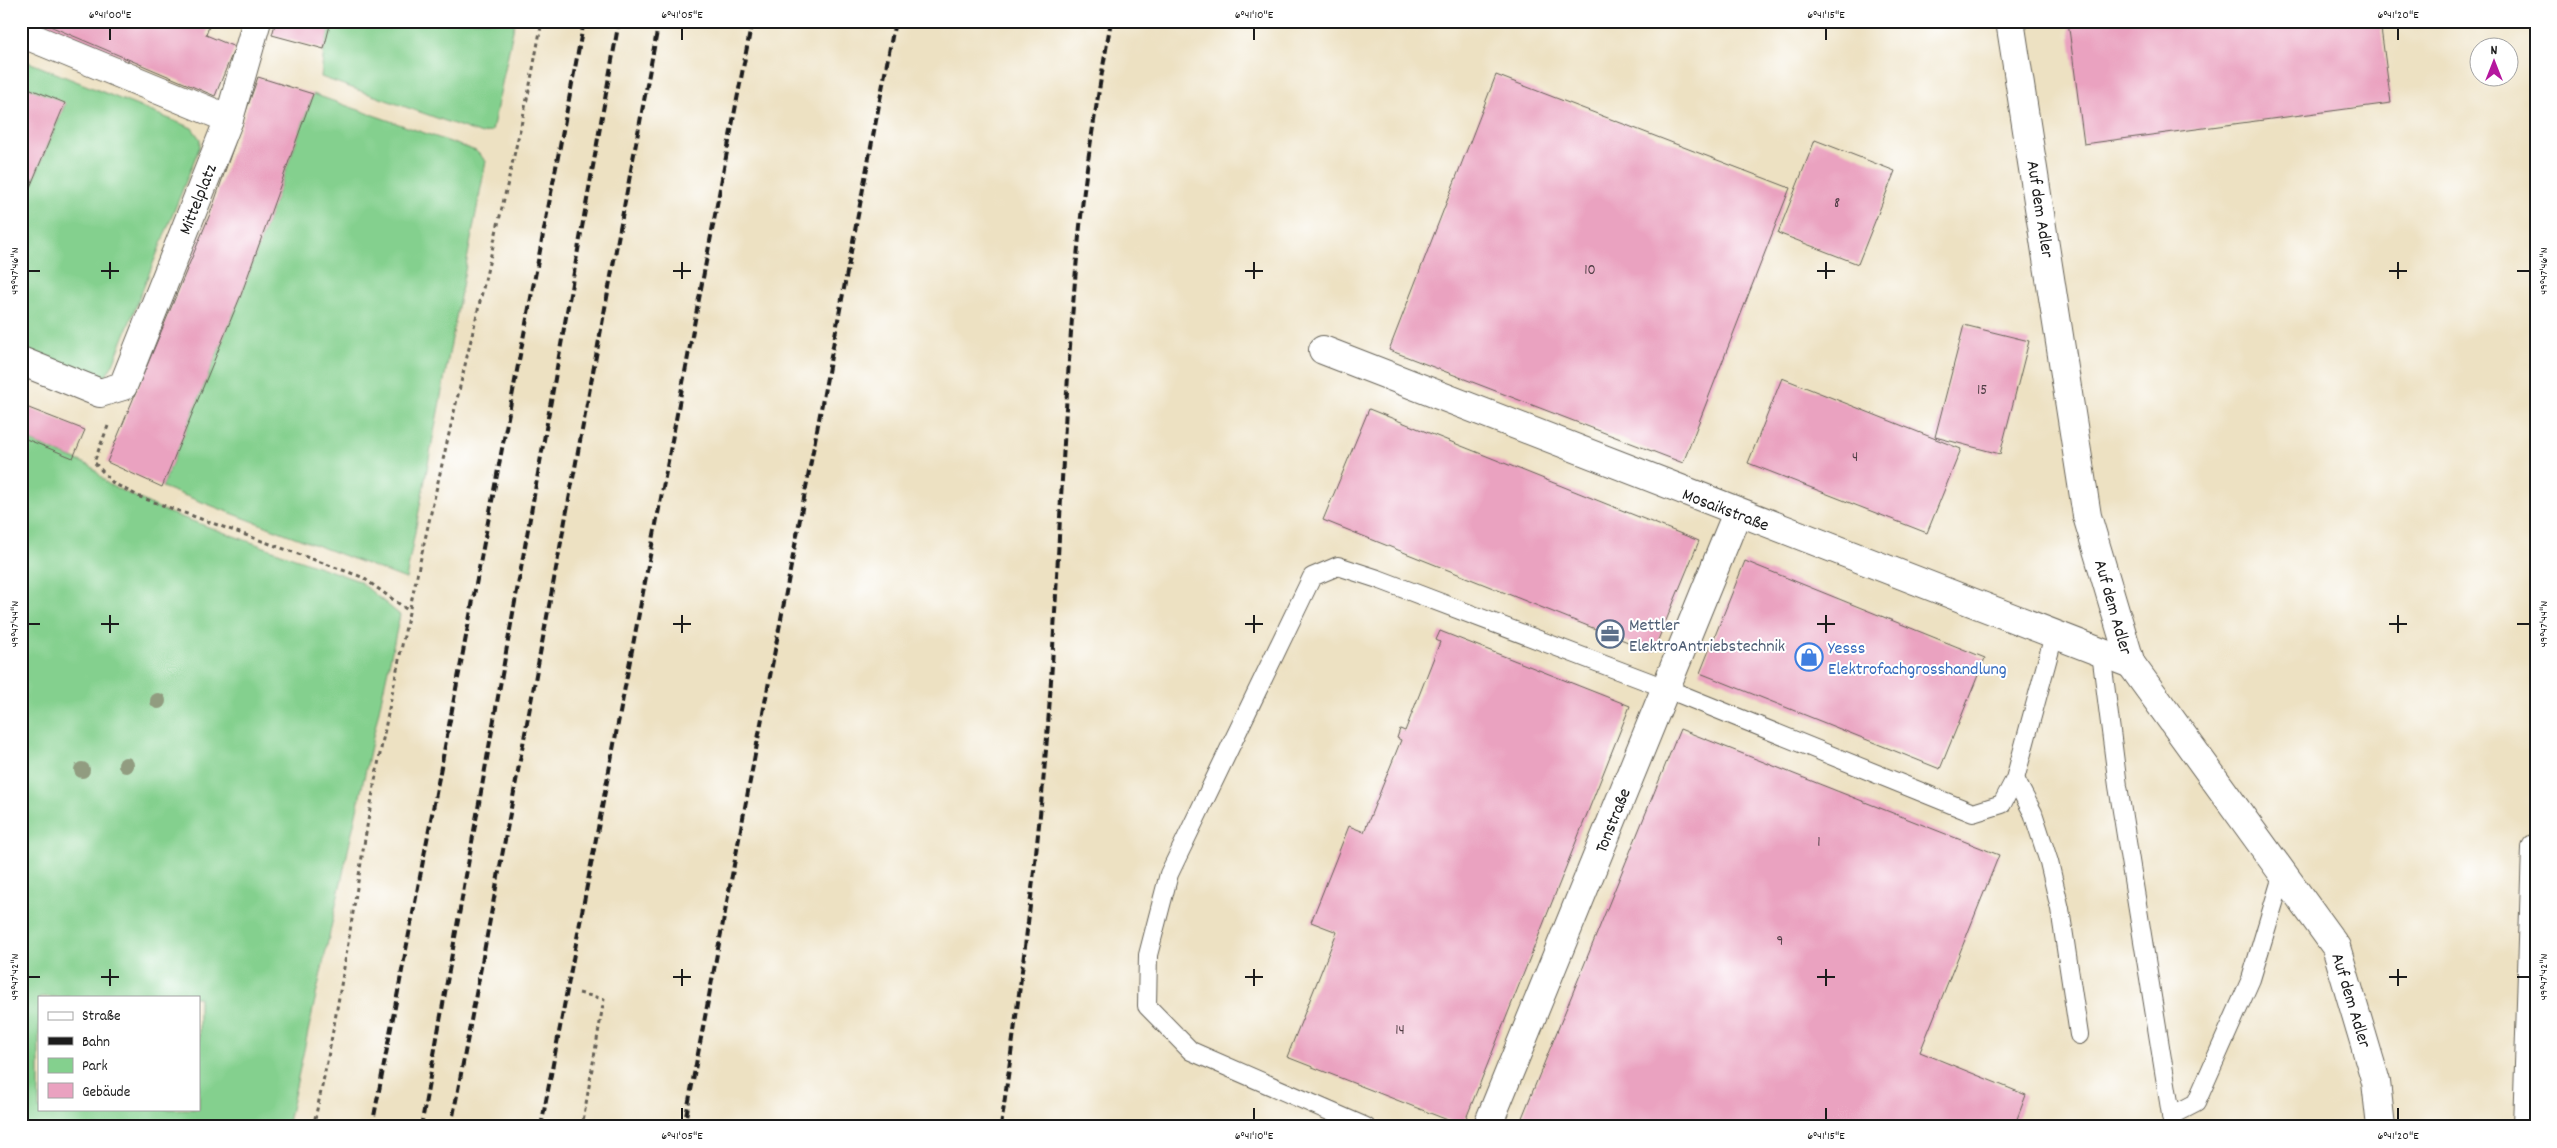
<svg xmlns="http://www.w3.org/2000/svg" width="2557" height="1148" viewBox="0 0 2557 1148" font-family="Dekko,sans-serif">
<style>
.green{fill:#84d08e;stroke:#507655;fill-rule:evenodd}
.building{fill:#eaa2c0}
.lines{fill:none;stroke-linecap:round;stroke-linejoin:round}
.lane-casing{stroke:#656156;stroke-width:20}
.street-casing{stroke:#656156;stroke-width:30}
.primary-casing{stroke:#656156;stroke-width:30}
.path{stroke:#656156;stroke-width:3;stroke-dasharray:4 4;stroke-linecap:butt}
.lane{stroke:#fff;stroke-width:18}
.street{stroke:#fff;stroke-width:28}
.primary{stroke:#fff;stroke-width:28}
.rail{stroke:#1c1c1c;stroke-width:4;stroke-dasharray:8 4;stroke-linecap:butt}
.tree{fill:#919c80}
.ticks{fill:none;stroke:#1c1c1c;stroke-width:2}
.labels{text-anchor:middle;stroke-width:4;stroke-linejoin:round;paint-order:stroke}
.number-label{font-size:15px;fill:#503e45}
.street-label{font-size:18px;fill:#1c1c1c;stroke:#fff}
.service-label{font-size:18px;fill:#4e5e75;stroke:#fff;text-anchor:start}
.shop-label{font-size:18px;fill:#366cbe;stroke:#fff;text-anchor:start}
.neatline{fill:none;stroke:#1c1c1c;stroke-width:2}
.ticks-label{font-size:12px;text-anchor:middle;fill:#1c1c1c}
</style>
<rect width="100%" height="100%" fill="#fff"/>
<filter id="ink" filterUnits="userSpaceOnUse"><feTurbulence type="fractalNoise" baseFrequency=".02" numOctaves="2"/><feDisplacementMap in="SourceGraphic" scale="10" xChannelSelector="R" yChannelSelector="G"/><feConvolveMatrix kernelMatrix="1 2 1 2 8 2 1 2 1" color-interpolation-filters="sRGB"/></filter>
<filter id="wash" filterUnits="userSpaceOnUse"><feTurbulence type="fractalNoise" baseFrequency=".0096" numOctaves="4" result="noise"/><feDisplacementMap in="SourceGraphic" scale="20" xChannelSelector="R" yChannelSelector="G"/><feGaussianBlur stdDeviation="1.12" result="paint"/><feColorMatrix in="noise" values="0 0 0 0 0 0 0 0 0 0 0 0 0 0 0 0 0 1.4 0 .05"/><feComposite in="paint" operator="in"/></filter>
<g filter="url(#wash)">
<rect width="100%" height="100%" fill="#ede1c2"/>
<g class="green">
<polygon points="331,21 515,21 492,131 482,134 321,77 324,49"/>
<polygon points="21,59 192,128 200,139 200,146 113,364 106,376 97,379 21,349 21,209 65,104 21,85"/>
<polygon points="313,94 476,151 486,161 406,579 162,487 241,295"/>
<path d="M 21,437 L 91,466 L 108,484 L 167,512 L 359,581 L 400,615 L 287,1127 L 21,1127 ZM 39,997 L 199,997 L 199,1109 L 39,1109 Z"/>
</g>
<g id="blocks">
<g class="building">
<polygon points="38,21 174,21 181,24 182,21 211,21 206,35 235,47 215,96"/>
<polygon points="276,21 331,21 324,49 272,35"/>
<polygon points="2068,21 2380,21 2391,103 2084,144"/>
<polygon points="1496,75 1790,188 1683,463 1389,350"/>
<polygon points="258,77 313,94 241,295 162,487 107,462 210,214"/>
<polygon points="21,85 65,103 21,209"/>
<polygon points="1815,140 1895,171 1858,264 1778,233"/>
<polygon points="1964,325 2029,341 2000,454 1935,437"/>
<polygon points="1782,378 1961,449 1927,533 1748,463"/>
<polygon points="21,405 85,430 73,458 21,437"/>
<polygon points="1369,409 1699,541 1653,652 1323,520"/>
<polygon points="1745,561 1985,658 1940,769 1700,673"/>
<polygon points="1440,631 1630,706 1463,1126 1287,1057 1337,932 1311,922 1349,826 1364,832 1401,740 1397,738 1400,729 1405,731 1440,642 1436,640"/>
<polygon points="1680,729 1999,855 1920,1052 2026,1095 2014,1127 1519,1125"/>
</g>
</g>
</g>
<g filter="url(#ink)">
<use href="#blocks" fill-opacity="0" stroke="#656156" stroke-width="1"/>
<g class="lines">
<g class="lane-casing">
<g id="lane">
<polyline points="2101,653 2118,786 2173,1127"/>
<polyline points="2015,779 2033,813 2049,862 2060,909 2079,1035"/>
<polyline points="2171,1116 2196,1103 2251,979 2283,873"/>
<polyline points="1366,1127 1191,1051 1147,1006 1148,955 1169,874 1312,577 1338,566 1378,579 1665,688 1973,813 2002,804 2015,779 2054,635"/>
</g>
</g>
<g class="street-casing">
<g id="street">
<polyline points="2010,21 2087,516 2131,664 2336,947 2376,1082 2381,1127"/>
<polyline points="21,33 229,119 123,386 100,393 21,361"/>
<polyline points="229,119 257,21"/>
<polyline points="1323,350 2131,664"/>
<polyline points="1487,1127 1737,513"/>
</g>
</g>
<g class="primary-casing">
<polyline id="primary" points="2527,1127 2536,848"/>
</g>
<g class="path">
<polyline points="108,426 94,462 113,483 140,497 362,577 409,611"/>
<polyline points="579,993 604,999 582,1127"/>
<path d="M 313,1127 C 344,995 358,861 385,729 C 427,515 481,303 529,90 L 542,21"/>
</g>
<use href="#lane" class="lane"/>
<use href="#street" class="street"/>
<use href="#primary" class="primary"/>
<g class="rail">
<polyline points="372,1127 584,21"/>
<polyline points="421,1127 619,21"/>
<polyline points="451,1127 659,21"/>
<polyline points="541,1127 752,21"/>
<polyline points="684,1127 895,21"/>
<path d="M 1001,1127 C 1020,989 1039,850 1049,711 C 1060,549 1064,387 1080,226 C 1087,157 1099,89 1111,21"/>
</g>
</g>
<g class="tree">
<circle cx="158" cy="701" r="8"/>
<circle cx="126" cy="765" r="8"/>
<circle cx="82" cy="770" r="8"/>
</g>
</g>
<path class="ticks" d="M 110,28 L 110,40M 682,28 L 682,40M 1254,28 L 1254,40M 1826,28 L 1826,40M 2398,28 L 2398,40M 110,262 L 110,279M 682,262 L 682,279M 1254,262 L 1254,279M 1826,262 L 1826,279M 2398,262 L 2398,279M 28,271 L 40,271M 101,271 L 119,271M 673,271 L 691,271M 1245,271 L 1263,271M 1817,271 L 1835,271M 2389,271 L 2407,271M 2517,271 L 2530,271M 110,615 L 110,633M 682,615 L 682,633M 1254,615 L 1254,633M 1826,615 L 1826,633M 2398,615 L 2398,633M 28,624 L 40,624M 101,624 L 119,624M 673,624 L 691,624M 1245,624 L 1263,624M 1817,624 L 1835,624M 2389,624 L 2407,624M 2517,624 L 2530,624M 110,969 L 110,986M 682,969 L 682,986M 1254,969 L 1254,986M 1826,969 L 1826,986M 2398,969 L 2398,986M 28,977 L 40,977M 101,977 L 119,977M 673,977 L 691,977M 1245,977 L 1263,977M 1817,977 L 1835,977M 2389,977 L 2407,977M 2517,977 L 2530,977M 682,1108 L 682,1120M 1254,1108 L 1254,1120M 1826,1108 L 1826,1120M 2398,1108 L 2398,1120"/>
<defs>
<g id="office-ring" transform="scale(1.4375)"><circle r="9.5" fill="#fff" stroke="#5c6f8a" stroke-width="1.5"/><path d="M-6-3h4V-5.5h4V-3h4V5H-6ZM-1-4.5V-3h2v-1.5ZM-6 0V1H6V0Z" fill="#5c6f8a"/></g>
<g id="shop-ring" transform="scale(1.4375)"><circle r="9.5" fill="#fff" stroke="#3f7fe0" stroke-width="1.5"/><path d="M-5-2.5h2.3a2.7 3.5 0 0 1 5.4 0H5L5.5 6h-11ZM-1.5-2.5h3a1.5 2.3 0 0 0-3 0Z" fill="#3f7fe0"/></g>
</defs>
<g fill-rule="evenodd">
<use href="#office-ring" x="1610" y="634"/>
<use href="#shop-ring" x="1809" y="657"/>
</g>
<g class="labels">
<g class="number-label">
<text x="1837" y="207">8</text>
<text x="1590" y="274">10</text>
<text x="1982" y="394">15</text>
<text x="1855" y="461">4</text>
<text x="1819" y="846">1</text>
<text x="1780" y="945">9</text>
<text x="1400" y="1034">14</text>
</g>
<g class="street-label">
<text transform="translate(197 199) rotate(-68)" y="6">Mittelplatz</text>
<text transform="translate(2041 209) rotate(81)" y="6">Auf dem Adler</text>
<text transform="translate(1726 509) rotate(21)" y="6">Mosaikstraße</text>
<text transform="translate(2114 607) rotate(74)" y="6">Auf dem Adler</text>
<text transform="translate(1612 820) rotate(-68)" y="6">Tonstraße</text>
<text transform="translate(2352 1000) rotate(73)" y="6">Auf dem Adler</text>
</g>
<g class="service-label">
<text x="1629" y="630">Mettler<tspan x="1629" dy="21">ElektroAntriebstechnik</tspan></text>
</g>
<g class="shop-label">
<text x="1828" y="653">Yesss<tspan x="1828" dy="21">Elektrofachgrosshandlung</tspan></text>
</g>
</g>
<rect width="2557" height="1148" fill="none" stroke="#fff" stroke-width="55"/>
<rect x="38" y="996" width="162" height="115" fill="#ffffff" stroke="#a4a4a4"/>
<rect x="48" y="1012" width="25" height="8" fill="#ffffff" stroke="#a4a4a4"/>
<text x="82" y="1020" font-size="15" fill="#1c1c1c">Straße</text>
<rect x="48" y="1037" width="25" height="8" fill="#1c1c1c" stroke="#a4a4a4"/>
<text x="82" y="1046" font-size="15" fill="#1c1c1c">Bahn</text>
<rect x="48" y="1058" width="25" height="15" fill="#84d08e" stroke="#a4a4a4"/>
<text x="82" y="1070" font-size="15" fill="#1c1c1c">Park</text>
<rect x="48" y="1083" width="25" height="15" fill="#eaa2c0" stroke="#a4a4a4"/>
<text x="82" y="1096" font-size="15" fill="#1c1c1c">Gebäude</text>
<g transform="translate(2494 62)"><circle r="24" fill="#ffffff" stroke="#a4a4a4"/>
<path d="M0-4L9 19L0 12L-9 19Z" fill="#b5179e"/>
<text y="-8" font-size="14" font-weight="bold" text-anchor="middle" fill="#1c1c1c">N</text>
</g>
<rect x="28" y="28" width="2502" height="1092" class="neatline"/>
<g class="ticks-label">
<text x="110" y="18">6°41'00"E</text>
<text x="682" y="18">6°41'05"E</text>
<text x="1254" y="18">6°41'10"E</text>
<text x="1826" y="18">6°41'15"E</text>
<text x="2398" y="18">6°41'20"E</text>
<text transform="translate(14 271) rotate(-90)" y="4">49°47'46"N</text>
<text transform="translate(2543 271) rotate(-90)" y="4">49°47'46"N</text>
<text transform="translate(14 624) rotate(-90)" y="4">49°47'44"N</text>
<text transform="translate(2543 624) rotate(-90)" y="4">49°47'44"N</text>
<text transform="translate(14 977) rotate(-90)" y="4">49°47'42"N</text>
<text transform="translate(2543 977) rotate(-90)" y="4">49°47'42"N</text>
<text x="682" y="1139">6°41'05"E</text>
<text x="1254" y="1139">6°41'10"E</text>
<text x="1826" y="1139">6°41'15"E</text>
<text x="2398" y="1139">6°41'20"E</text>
</g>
</svg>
